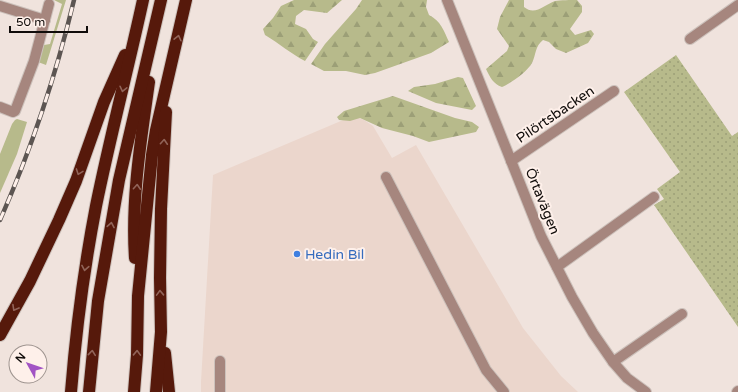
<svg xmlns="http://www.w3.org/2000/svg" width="738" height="392" viewBox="0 0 738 392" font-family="'Varela Round',sans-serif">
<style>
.built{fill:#ebd6cc}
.grass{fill:#b7ba8b}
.forest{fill:url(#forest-firs)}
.park{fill:url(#park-dots)}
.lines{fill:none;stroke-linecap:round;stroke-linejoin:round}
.minor-casing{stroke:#ccc1bb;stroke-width:12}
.highway-casing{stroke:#ccc1bb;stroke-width:14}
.minor{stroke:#a6867e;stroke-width:10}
.highway{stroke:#56190b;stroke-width:12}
.rail-casing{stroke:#5c5552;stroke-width:4.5}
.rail{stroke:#fef0ea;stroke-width:3;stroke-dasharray:9;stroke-linecap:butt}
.oneway{stroke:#916459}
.shop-dot{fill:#3f7fe0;stroke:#fef0ea;stroke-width:1.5}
.labels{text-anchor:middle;stroke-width:4;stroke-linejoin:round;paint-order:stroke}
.street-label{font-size:14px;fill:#100c0a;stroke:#fef0ea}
.shop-label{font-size:14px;fill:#366cbe;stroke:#fef0ea;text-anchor:start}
</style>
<defs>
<pattern id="forest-firs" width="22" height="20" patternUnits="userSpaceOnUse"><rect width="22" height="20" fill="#b7ba8b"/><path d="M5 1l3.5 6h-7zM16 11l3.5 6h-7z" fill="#9c9f77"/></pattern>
<pattern id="park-dots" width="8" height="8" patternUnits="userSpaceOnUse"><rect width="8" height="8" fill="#b7ba8b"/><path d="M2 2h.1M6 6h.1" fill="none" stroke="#9c9f77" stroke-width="1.8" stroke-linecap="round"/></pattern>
</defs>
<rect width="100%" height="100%" fill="#f0e3dd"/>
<polygon class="built" points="357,117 364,120 373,126 392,158 416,145 523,328 561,376 578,392 201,392 201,382 213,175 348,118"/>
<g class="grass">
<polygon points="54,0 66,0 46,65 38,62 44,45 50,44 62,4"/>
<polygon points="17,119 27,122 17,154 0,193 0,154 12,124 15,120"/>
</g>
<g class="forest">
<path d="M 294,0 L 342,0 L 327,13 L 304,10 L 296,16 L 295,24 L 306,29 L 313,39 L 318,42 L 305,61 C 291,54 279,43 265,35 L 263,29 L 273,18 L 281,6 Z"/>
<path d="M 362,0 L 427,0 L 426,7 L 429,15 C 441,21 444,31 449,42 L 431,53 L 375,73 L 365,75 L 346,71 L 324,71 L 311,64 L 325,44 L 356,9 Z"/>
<path d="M 509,0 L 524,0 L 524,7 C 535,16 544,5 555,1 C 560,0 571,0 577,0 L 582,6 L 582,12 L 570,29 L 575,35 L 591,30 L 594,34 L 588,43 L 566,53 L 556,49 L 549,42 L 543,40 C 535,46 536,55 532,63 C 527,72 511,83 502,87 C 493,84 490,77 486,69 L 507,51 L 509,46 L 497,29 L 500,17 Z"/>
<polygon points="458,77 463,78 476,106 472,110 436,103 408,91 414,87 435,84"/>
<polygon points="393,96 455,118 472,122 479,127 476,132 429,142 413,136 382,128 360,118 350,121 339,120 337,117 344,111"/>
</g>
<polygon class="park" points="676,55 732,136 738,132 738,327 654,205 664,199 657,189 680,172 624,92"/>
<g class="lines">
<g class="minor-casing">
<g id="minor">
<polyline points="447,0 541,236 572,297 593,333 613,362 627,378 646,392"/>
<polyline points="0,6 45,20"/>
<polyline points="690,39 738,5"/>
<polyline points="0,107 13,112 15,111 34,61 49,4"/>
<polyline points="511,161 614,91"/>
<polyline points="386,177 486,370 504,392"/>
<polyline points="557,267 654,197"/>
<polyline points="220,361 220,392"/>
<polyline points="613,362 682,314"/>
<polyline points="737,392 738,391"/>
</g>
</g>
<g class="highway-casing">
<g id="highway">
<path d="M 135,258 C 131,199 141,140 149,82"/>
<polyline points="0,335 30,281 59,220 76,181 104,102 125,55"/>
<polyline points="165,353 169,392"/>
<path d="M 71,392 C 76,330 84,268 96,206 C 110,137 128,69 143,0"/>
<polyline points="89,392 98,301 119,180 161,0"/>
<polyline points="134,392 137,355 138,296 152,155 156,130 186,0"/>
<polyline points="156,392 161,332 160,278 161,209 166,112"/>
</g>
</g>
<use href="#minor" class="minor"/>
<use href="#highway" class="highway"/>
<g class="rail-casing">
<path id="rail" d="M 0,220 C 31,150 56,75 74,0"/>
</g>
<use href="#rail" class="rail"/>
</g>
<defs><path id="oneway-chevron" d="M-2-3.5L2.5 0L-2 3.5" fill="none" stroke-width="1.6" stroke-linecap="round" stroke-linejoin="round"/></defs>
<g class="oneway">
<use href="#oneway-chevron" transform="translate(178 38) rotate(-77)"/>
<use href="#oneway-chevron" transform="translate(123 89) rotate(103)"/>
<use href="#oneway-chevron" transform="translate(164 142) rotate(-86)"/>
<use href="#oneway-chevron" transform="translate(79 172) rotate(110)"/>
<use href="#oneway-chevron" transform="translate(137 187) rotate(-86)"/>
<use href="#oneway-chevron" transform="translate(111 225) rotate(-80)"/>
<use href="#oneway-chevron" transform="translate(85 268) rotate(100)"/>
<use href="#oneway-chevron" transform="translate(160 293) rotate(-92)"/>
<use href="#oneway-chevron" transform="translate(15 308) rotate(119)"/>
<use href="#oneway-chevron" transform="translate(92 353) rotate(-84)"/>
<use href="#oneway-chevron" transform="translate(137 353) rotate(-88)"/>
</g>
<circle class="shop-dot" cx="297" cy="254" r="4"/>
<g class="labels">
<g class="street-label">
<text transform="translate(555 114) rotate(-34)" y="5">Pilörtsbacken</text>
<text transform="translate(543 201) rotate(68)" y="5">Örtavägen</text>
</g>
<g class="shop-label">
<text x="305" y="259">Hedin Bil</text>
</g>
</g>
<g transform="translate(28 364) rotate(310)"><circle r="19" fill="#fef0ea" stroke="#9f9590"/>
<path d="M0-3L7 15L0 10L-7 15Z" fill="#a253c4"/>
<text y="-6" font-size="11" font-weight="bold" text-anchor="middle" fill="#100c0a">N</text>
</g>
<path d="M10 26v6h77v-6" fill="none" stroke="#100c0a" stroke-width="2"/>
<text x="16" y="26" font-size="12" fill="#100c0a" stroke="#fef0ea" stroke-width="3" paint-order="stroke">50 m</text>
</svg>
